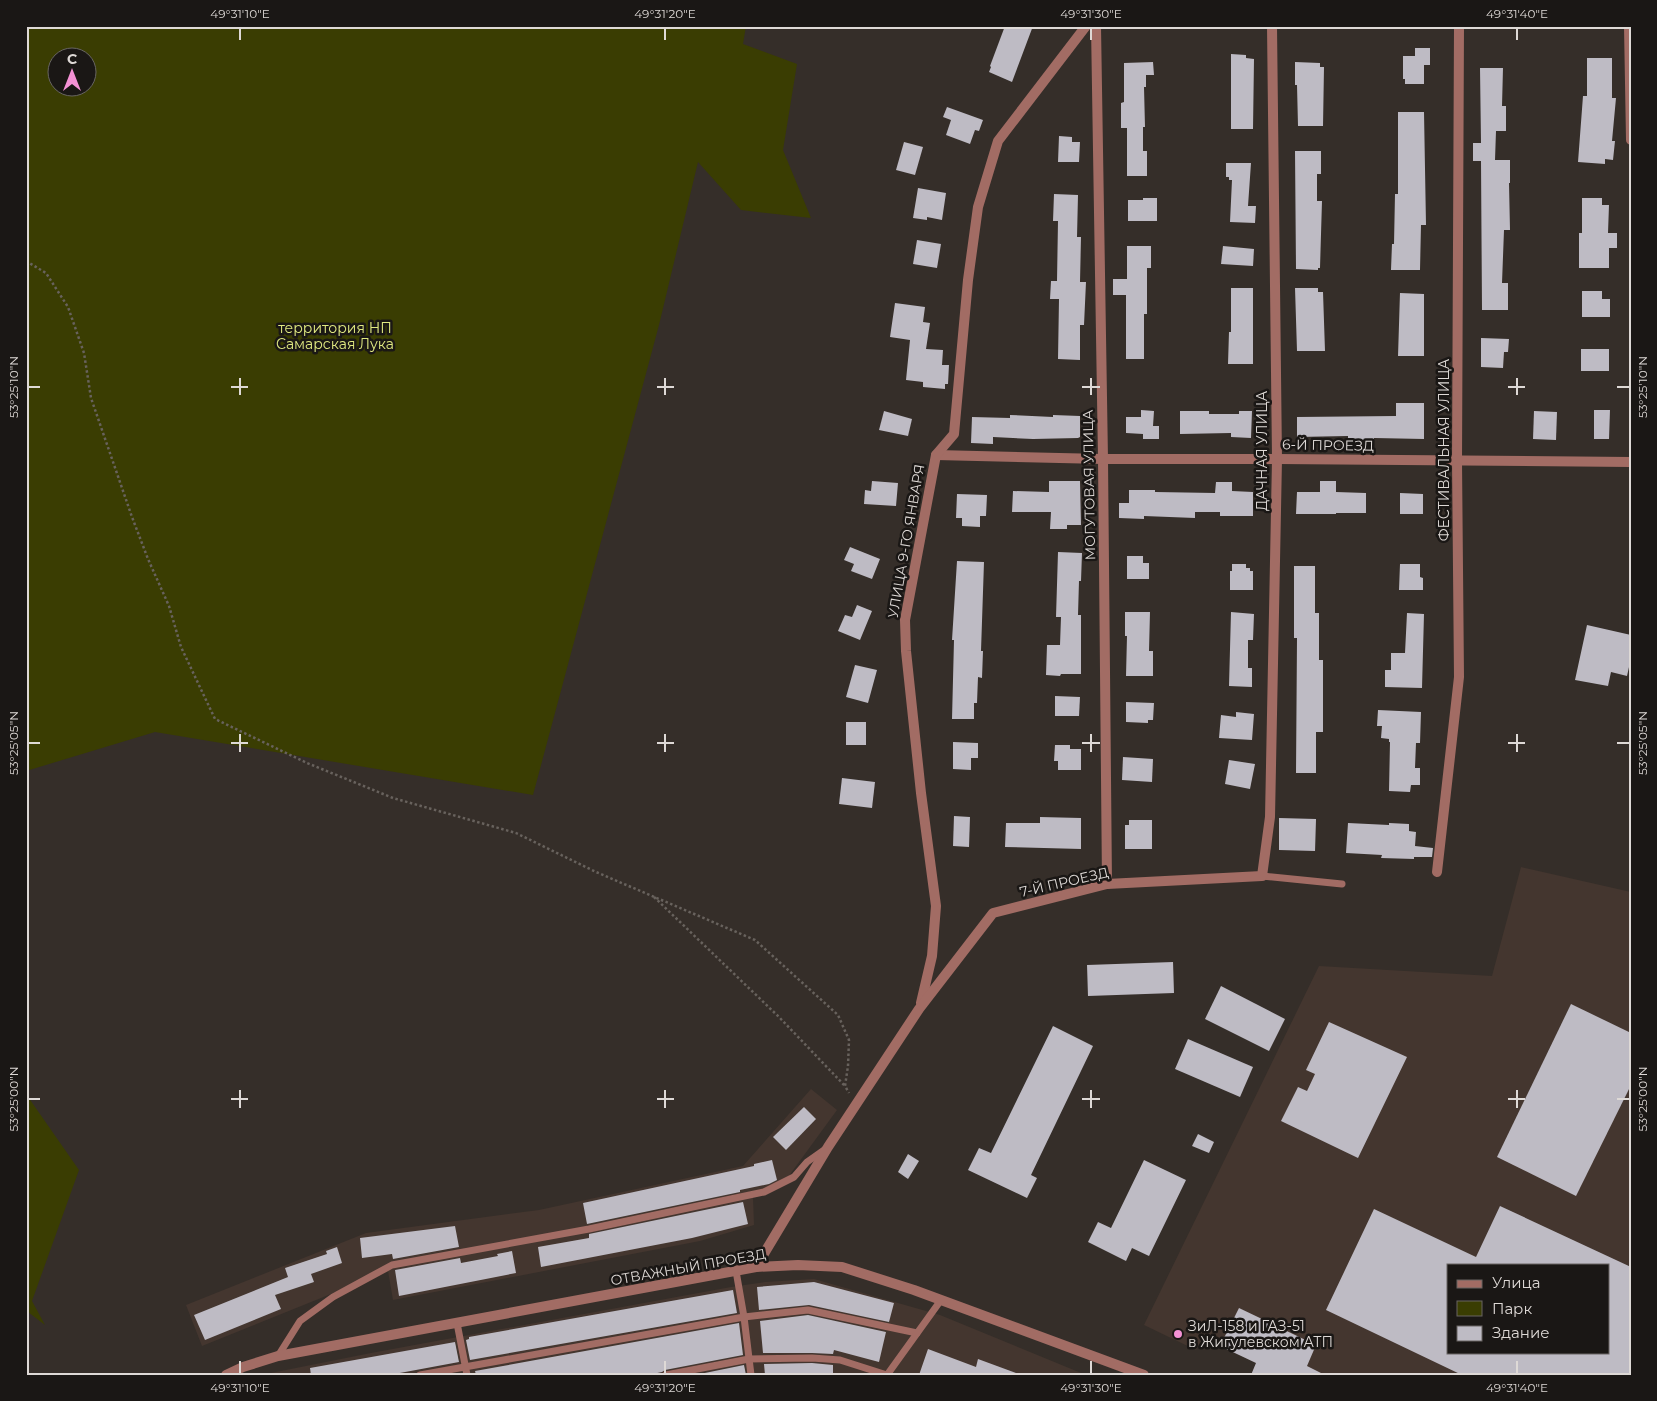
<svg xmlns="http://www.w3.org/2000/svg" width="1657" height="1401" viewBox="0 0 1657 1401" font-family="Montserrat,sans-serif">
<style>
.built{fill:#44362f;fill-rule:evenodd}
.green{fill:#3a3d02;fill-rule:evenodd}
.building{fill:#bebbc4;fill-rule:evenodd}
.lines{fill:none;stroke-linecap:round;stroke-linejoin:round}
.path{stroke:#68625d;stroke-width:2.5;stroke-dasharray:2.5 2.5;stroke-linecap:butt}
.service{stroke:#a26c64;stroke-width:7}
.minor{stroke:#a26c64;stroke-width:10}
.ticks{fill:none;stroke:#ded9d6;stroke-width:2}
.poi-dot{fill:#f491d4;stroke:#1a1715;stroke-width:2}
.labels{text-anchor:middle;stroke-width:5;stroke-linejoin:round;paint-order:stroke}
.park-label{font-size:14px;fill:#e0e981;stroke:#1a1715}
.street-label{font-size:14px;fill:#ded9d6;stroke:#1a1715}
.poi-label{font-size:14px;fill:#ded9d6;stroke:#1a1715;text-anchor:start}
.neatline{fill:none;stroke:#ded9d6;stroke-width:2}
.ticks-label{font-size:12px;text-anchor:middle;fill:#ded9d6}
</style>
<rect width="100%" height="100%" fill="#352e29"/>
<g class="built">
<path d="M 1521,867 L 1631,892 L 1631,1375 L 1251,1375 L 1256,1363 L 1203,1337 L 1196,1350 L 1144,1325 L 1319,966 L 1492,976 ZM 1448,1265 L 1608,1265 L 1608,1352 L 1448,1352 Z"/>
<polygon points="811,1089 837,1110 783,1184 753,1197 754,1225 700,1241 393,1300 388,1271 202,1346 186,1305 366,1233 539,1210 743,1166"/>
<polygon points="814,1279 940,1315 1086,1375 261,1375 371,1353 731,1287 765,1282"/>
</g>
<g class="green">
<path d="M 26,26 L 746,26 L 743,44 L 797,64 L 783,150 L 811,218 L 741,210 L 698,162 L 659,325 L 533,795 L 155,732 L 26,771 ZM 58,58 L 88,58 L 88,88 L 58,88 Z"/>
<polygon points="26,1094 79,1170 32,1301 45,1325 28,1312 26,1317"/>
</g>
<g class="building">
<polygon points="1005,26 1033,26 1012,82 989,72 991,67 990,66"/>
<polygon points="1415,48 1430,48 1430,65 1424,65 1424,84 1405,84 1405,79 1403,79 1403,56 1415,56"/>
<polygon points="1231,54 1246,55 1246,58 1254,59 1253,129 1231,129"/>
<polygon points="1587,58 1612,58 1612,98 1616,98 1612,141 1615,141 1613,160 1605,159 1605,164 1578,162 1583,96 1587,96"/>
<polygon points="1153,62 1154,75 1146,75 1146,87 1144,87 1145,127 1143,127 1143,151 1147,151 1147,176 1127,176 1127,128 1121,128 1121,103 1124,102 1124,63"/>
<polygon points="1295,62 1320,63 1320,67 1324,67 1323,126 1298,126 1297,85 1295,85"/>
<polygon points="1480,68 1503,68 1502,106 1506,106 1506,131 1496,131 1495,160 1510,160 1510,183 1509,183 1510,230 1504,230 1502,283 1508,283 1508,310 1482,310 1481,161 1473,161 1473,143 1481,143"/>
<polygon points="947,107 983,120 979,131 975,130 970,144 946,135 951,120 943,117"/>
<polygon points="1398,112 1424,112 1426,225 1421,225 1420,270 1391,270 1392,244 1394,244 1395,194 1398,194"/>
<polygon points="1059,136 1072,137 1072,142 1080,142 1079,162 1058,162"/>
<polygon points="904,142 923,147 915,175 896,170"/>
<polygon points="1295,151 1321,151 1321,174 1317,174 1317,201 1322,201 1320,268 1318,268 1318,270 1296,269"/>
<polygon points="1226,163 1251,163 1248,206 1256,206 1255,223 1230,222 1232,180 1229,180 1229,177 1226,177"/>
<polygon points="918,188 946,193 942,220 927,217 927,220 913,218"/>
<polygon points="1054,194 1078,195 1077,237 1081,237 1080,282 1086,282 1084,325 1080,325 1080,360 1058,359 1059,299 1050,299 1051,281 1057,281 1058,221 1053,221"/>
<polygon points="1143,198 1157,198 1157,221 1128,221 1128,200 1143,200"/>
<polygon points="1582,198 1602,198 1602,205 1609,205 1608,233 1617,233 1617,248 1609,248 1609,268 1579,268 1579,233 1582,233"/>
<polygon points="917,240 941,244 937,268 913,264"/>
<polygon points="1127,246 1151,246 1151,268 1147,268 1147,314 1144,314 1144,359 1126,359 1126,295 1113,295 1113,279 1127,279"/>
<polygon points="1223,246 1254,249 1253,266 1221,264"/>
<polygon points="1231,288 1253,288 1253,364 1228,364 1229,332 1231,332"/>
<polygon points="1295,288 1318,288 1318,292 1323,292 1325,351 1297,351"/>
<polygon points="1582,291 1602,291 1602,299 1610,299 1610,317 1582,317"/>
<polygon points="1400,293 1424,294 1424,356 1398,356"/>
<polygon points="895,303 925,307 923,322 930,323 926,349 943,350 942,365 949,365 948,384 945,384 945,389 923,387 923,382 906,380 910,340 890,337"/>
<polygon points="1481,338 1509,339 1508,352 1504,352 1503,368 1481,367"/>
<rect x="1581" y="349" width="28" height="22"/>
<polygon points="1396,403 1424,403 1424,439 1374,438 1374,440 1348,440 1348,436 1297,437 1297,417 1396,416"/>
<polygon points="1141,410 1154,411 1153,426 1159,426 1159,439 1143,439 1143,434 1126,433 1126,417 1141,417"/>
<polygon points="1594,410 1610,410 1609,439 1594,439"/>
<polygon points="884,411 912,419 908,436 879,430"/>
<polygon points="1180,411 1209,411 1209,414 1239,414 1239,411 1252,411 1251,438 1231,437 1231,433 1180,434"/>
<polygon points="1534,411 1557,412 1556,440 1533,439"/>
<polygon points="1010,415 1053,417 1053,415 1080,416 1080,437 1078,438 1033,439 993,437 993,444 971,443 972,417 1010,418"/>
<polygon points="872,481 898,483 896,506 864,504 865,490 871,491"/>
<polygon points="1049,481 1080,481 1081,525 1067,525 1067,529 1050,529 1051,512 1012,512 1013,491 1049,492"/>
<polygon points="1320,481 1336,481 1336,492 1366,493 1366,513 1336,513 1336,514 1296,514 1297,492 1320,492"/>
<polygon points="1216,482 1232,482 1232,491 1253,492 1253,516 1220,516 1220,512 1195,512 1195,518 1144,516 1144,519 1119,518 1119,503 1129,503 1129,490 1155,490 1155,492 1215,493"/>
<polygon points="1400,493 1423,494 1423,514 1400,514"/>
<polygon points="957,494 987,495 986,516 980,516 980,527 962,526 962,518 956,518"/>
<polygon points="850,547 880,559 872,579 851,571 854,564 844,560"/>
<polygon points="1058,552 1082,553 1081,581 1079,581 1078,615 1081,615 1081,674 1061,674 1060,676 1046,675 1047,645 1060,645 1061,617 1056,617"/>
<polygon points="1127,556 1143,556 1143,563 1149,563 1149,579 1127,579"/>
<polygon points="957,561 984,562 981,651 983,651 982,678 978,677 977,703 974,703 974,719 952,719 954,640 952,640"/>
<polygon points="1232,564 1246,564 1246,568 1250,568 1250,571 1253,571 1253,590 1230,590 1230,571 1232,571"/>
<polygon points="1400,564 1420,564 1420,577 1423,578 1423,590 1399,590"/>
<polygon points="1294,566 1315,566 1315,613 1319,613 1319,660 1323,660 1323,732 1316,732 1316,773 1296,773 1297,638 1294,638"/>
<polygon points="857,605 872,611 860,640 838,631 845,615 852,617"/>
<polygon points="1125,612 1150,612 1149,651 1153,651 1153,676 1126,676 1127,636 1125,636"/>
<polygon points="1231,612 1254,614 1253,640 1248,640 1248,668 1252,668 1252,687 1229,686"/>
<polygon points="1407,613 1424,614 1422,688 1385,687 1385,670 1391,670 1391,653 1405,653"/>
<polygon points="1587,625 1631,635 1631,658 1627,676 1611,672 1608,686 1575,680"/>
<polygon points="855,665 877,670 868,703 846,697"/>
<polygon points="1055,696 1080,697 1079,716 1055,716"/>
<polygon points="1126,702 1154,703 1153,720 1148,720 1148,723 1126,722"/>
<polygon points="1378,710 1421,712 1420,743 1416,743 1415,768 1420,768 1420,785 1411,785 1410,792 1389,791 1390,742 1389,742 1389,739 1381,738 1382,726 1377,726"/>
<polygon points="1236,712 1254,714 1252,740 1219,738 1221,715 1236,717"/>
<rect x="846" y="722" width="20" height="23"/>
<polygon points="953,742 978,743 978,758 971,758 971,770 953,769"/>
<polygon points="1055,745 1070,745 1070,749 1081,749 1081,770 1058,770 1058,761 1054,761"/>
<polygon points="1123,757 1153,759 1152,782 1122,780"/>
<polygon points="1229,760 1255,764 1250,789 1225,784"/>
<polygon points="842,778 875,782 872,808 839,804"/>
<polygon points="954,816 970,817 969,847 953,846"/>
<polygon points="1040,817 1081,818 1081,849 1005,847 1006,823 1040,823"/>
<polygon points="1279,818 1316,819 1315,851 1279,850"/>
<polygon points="1129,820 1152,820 1152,849 1125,849 1125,825 1129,825"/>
<polygon points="1348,823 1389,825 1389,823 1409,824 1409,831 1416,832 1415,846 1433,848 1432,857 1414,857 1414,859 1381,858 1382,855 1346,853"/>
<polygon points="1173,962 1174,993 1088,996 1087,965"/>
<polygon points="1221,986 1285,1019 1269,1051 1205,1019"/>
<polygon points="1571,1004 1631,1033 1631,1085 1576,1196 1497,1157"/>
<polygon points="1329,1022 1407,1057 1358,1158 1281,1121 1298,1087 1307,1091 1315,1074 1306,1070"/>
<polygon points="1053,1026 1093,1046 1031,1175 1037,1178 1027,1198 968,1170 979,1148 991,1153"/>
<polygon points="1188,1039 1253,1067 1240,1097 1175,1069"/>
<polygon points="804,1107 816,1119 786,1150 773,1137"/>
<polygon points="1198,1134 1214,1142 1209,1153 1192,1146"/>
<polygon points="908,1154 919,1161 908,1179 898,1172"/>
<polygon points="772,1160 777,1180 769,1184 740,1190 740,1192 587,1224 583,1203 754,1166 754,1164"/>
<polygon points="1144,1160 1186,1180 1149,1256 1132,1248 1126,1261 1088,1242 1098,1222 1111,1228"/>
<polygon points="743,1202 748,1224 692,1238 541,1267 538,1247 589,1238 589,1234"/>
<path d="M 1500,1206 L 1631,1267 L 1631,1375 L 1462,1375 L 1326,1310 L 1374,1209 L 1476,1257 ZM 1448,1265 L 1608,1265 L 1608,1352 L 1448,1352 Z"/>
<polygon points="455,1226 459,1247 393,1259 392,1254 362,1258 360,1238"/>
<polygon points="337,1247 342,1263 311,1274 314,1282 275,1295 281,1309 205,1340 194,1315 288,1277 285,1268 327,1254 326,1251"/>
<polygon points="512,1251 516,1273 399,1296 395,1270 460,1258 461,1263 498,1256 497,1254"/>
<polygon points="814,1282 894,1303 889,1322 809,1305 759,1310 757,1287"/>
<polygon points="733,1290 737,1313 470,1360 466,1340 469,1339 469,1337"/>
<polygon points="1239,1308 1316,1345 1307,1366 1325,1375 1251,1375 1256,1363 1220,1346"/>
<polygon points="808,1315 886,1332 879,1362 834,1350 833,1354 812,1353 763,1353 760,1321"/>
<polygon points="739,1323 743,1355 665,1370 662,1372 648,1375 476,1375 475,1371"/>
<polygon points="455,1342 459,1362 389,1375 311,1375 310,1368"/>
<polygon points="928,1349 976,1367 978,1359 1016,1373 1016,1375 919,1375"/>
<polygon points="812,1363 833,1365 833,1375 765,1375 764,1364"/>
<polygon points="744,1365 746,1375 695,1375"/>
</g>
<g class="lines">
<g class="path">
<polyline points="26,261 46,273 68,307 84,353 91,398 132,517 148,559 169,606 181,647 215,719 307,763 393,798 516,833 596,872 755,940 838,1015 849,1040 848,1066 845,1086 849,1093"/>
<polyline points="654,897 779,1017 845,1086"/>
</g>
<g class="service">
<polyline points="1262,876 1342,884"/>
<polyline points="736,1271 744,1317 751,1375"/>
<polyline points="457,1323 467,1375"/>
<polyline points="278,1356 300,1321 333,1297 392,1265 589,1229 764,1192 794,1177 807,1162 824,1150"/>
<polyline points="420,1375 744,1317 808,1310 917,1333"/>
<polyline points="666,1375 749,1359 812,1358 840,1360 887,1375"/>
<polyline points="887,1375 941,1300"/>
</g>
<g class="minor">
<polyline points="1096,26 1103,459 1107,884"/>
<polyline points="1629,26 1631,140"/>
<polyline points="936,455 1103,459 1277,459 1631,462"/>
<polyline points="1437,872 1459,677 1457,461 1459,26"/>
<polyline points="921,1003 932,956 936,906 921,793 906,651 905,620 936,455 954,434 968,280 978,207 998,141 1086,26"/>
<polyline points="756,1267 828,1147 919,1009 993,913 1107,884 1262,876 1270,817 1277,459 1272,26"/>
<polyline points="226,1375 243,1367 278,1356 756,1267 798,1265 842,1267 914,1290 1144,1375"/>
</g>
</g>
<path class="ticks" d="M 240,28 L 240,40M 665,28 L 665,40M 1091,28 L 1091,40M 1517,28 L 1517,40M 240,378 L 240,395M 665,378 L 665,395M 1091,378 L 1091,395M 1517,378 L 1517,395M 28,387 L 40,387M 231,387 L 248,387M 657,387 L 674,387M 1082,387 L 1100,387M 1508,387 L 1525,387M 1617,387 L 1630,387M 240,734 L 240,752M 665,734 L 665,752M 1091,734 L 1091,752M 1517,734 L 1517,752M 28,743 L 40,743M 231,743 L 248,743M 657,743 L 674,743M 1082,743 L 1100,743M 1508,743 L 1525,743M 1617,743 L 1630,743M 240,1090 L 240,1108M 665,1090 L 665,1108M 1091,1090 L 1091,1108M 1517,1090 L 1517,1108M 28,1099 L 40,1099M 231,1099 L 248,1099M 657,1099 L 674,1099M 1082,1099 L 1100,1099M 1508,1099 L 1525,1099M 1617,1099 L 1630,1099M 240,1361 L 240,1374M 665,1361 L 665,1374M 1091,1361 L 1091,1374M 1517,1361 L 1517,1374"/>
<circle class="poi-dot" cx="1178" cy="1334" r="5"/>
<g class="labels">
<g class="park-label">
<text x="335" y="333">территория НП<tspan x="335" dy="16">Самарская Лука</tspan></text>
</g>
<g class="street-label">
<text transform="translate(1328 445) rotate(1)" y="5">6-Й ПРОЕЗД</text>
<text transform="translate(1444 450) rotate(-90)" y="5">ФЕСТИВАЛЬНАЯ УЛИЦА</text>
<text transform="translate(1262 451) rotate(-90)" y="5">ДАЧНАЯ УЛИЦА</text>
<text transform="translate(1089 485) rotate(-91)" y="5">МОГУТОВАЯ УЛИЦА</text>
<text transform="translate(906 541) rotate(-80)" y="5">УЛИЦА 9-ГО ЯНВАРЯ</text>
<text transform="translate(1064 882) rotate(-13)" y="5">7-Й ПРОЕЗД</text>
<text transform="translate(688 1267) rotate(-10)" y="5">ОТВАЖНЫЙ ПРОЕЗД</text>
</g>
<g class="poi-label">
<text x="1188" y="1331">ЗиЛ-158 и ГАЗ-51<tspan x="1188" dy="16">в Жигулевском АТП</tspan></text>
</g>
</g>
<rect width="1657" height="1401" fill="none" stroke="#1a1715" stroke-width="55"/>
<rect x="1447" y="1264" width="162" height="90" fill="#1a1715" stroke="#686562"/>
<rect x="1457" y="1280" width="25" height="8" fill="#a26c64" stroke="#686562"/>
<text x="1492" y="1288" font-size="15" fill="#ded9d6">Улица</text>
<rect x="1457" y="1301" width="25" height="15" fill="#3a3d02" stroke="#686562"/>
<text x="1492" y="1314" font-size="15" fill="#ded9d6">Парк</text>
<rect x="1457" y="1326" width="25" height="15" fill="#bebbc4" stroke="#686562"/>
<text x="1492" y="1338" font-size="15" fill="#ded9d6">Здание</text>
<g transform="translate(72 72)"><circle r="24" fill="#1a1715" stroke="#686562"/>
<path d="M0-4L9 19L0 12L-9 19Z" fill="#f491d4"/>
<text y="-8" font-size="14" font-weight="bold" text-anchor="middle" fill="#ded9d6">С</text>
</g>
<rect x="28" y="28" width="1602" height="1346" class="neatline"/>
<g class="ticks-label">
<text x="240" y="18">49°31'10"E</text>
<text x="665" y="18">49°31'20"E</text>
<text x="1091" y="18">49°31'30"E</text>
<text x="1517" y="18">49°31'40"E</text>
<text transform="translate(14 387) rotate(-90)" y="4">53°25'10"N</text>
<text transform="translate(1643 387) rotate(-90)" y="4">53°25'10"N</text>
<text transform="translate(14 743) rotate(-90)" y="4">53°25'05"N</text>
<text transform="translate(1643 743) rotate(-90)" y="4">53°25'05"N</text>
<text transform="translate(14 1099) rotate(-90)" y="4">53°25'00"N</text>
<text transform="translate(1643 1099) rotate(-90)" y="4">53°25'00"N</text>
<text x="240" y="1392">49°31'10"E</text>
<text x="665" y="1392">49°31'20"E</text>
<text x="1091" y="1392">49°31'30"E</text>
<text x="1517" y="1392">49°31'40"E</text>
</g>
</svg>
